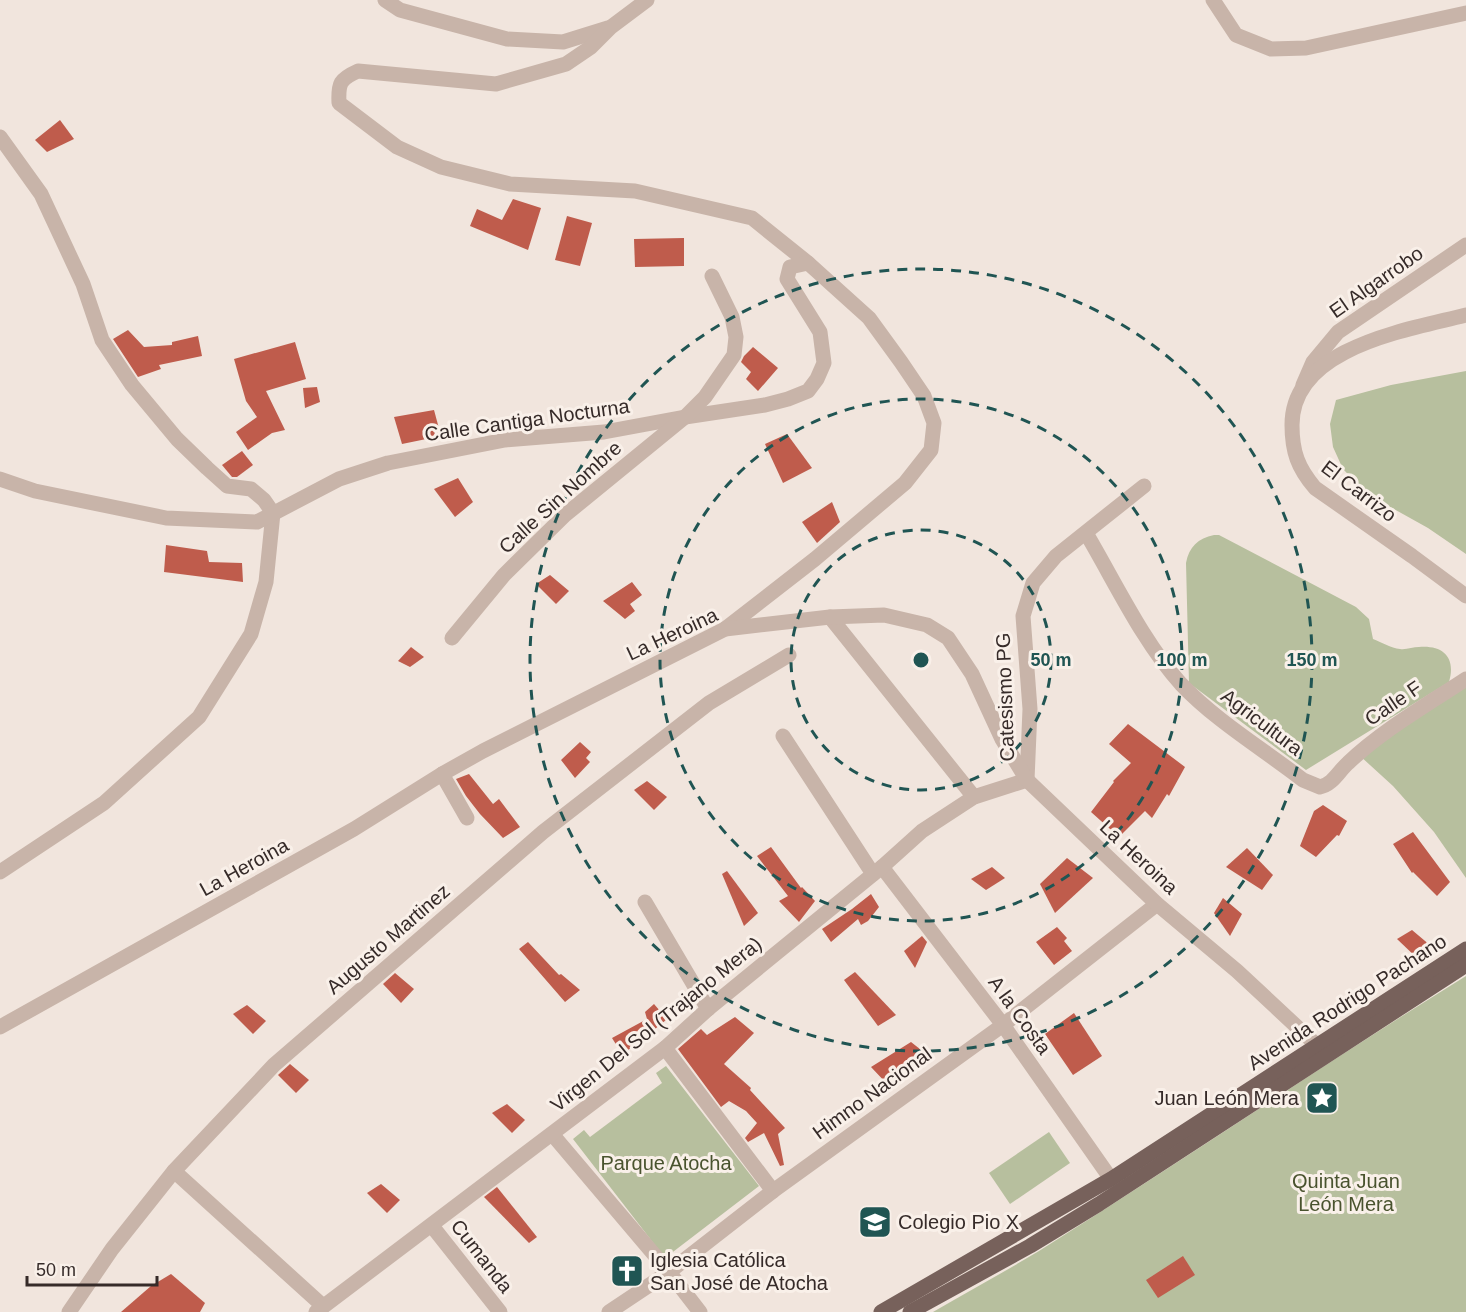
<svg xmlns="http://www.w3.org/2000/svg" width="1466" height="1312" viewBox="0 0 1466 1312" font-family="Arial,sans-serif">
<style>
.green{fill:#b7bf9e}
.building{fill:#bf5c4c}
.lines{fill:none;stroke-linecap:round;stroke-linejoin:round}
.minor{stroke:#c8b4a9;stroke-width:15}
.tertiary{stroke:#c8b4a9;stroke-width:15}
.primary{stroke:#77615b;stroke-width:15}
.ring{fill:none;stroke:#205553;stroke-width:3;stroke-dasharray:10 8}
.labels{text-anchor:middle;stroke-width:6;stroke-linejoin:round;paint-order:stroke}
.street-label{font-size:20px;fill:#362b29;stroke:#f9f0e9}
.poi-label{font-size:20px;fill:#362b29;stroke:#f9f0e9;text-anchor:start}
.park-label{font-size:20px;fill:#49532e;stroke:#f9f0e9}
.centre{fill:#205553;stroke:#f9f0e9;stroke-width:3}
.ring-label{font-size:18px;text-anchor:middle;font-weight:bold;fill:#205553;stroke:#f9f0e9;stroke-width:6;stroke-linejoin:round;paint-order:stroke}
</style>
<rect width="100%" height="100%" fill="#f1e5dd"/>
<g class="green">
<polygon points="1466,371 1466,554 1428,528 1367,494 1343,469 1333,447 1330,424 1336,400 1391,385"/>
<path d="M 1214,535 L 1219,535 L 1356,607 L 1369,619 L 1373,639 C 1381,642 1391,648 1400,649 C 1406,650 1413,647 1419,647 C 1444,645 1456,658 1449,682 L 1306,770 L 1189,683 L 1186,563 C 1189,547 1198,538 1214,535 Z"/>
<polygon points="1466,687 1466,878 1434,832 1393,786 1359,755"/>
<path d="M 1466,976 L 1466,1312 L 933,1312 C 968,1292 1004,1272 1039,1251 C 1183,1161 1322,1065 1466,976 Z"/>
<polygon points="666,1066 759,1186 665,1258 573,1139 584,1130 590,1137 662,1083 656,1073"/>
<polygon points="1049,1132 1070,1163 1010,1204 989,1173"/>
</g>
<g class="building">
<polygon points="60,120 74,139 47,152 35,140"/>
<polygon points="513,199 541,208 528,250 470,226 477,209 502,220"/>
<polygon points="567,216 592,223 580,266 555,260"/>
<polygon points="684,238 684,266 635,267 634,239"/>
<polygon points="128,330 144,347 172,345 172,342 198,336 202,356 159,365 161,369 138,377 113,339"/>
<polygon points="295,342 306,379 266,391 285,430 272,433 248,450 236,432 257,417 246,401 234,359"/>
<polygon points="753,347 778,368 758,391 746,379 751,372 741,362 744,356"/>
<polygon points="317,387 320,402 305,408 303,388"/>
<polygon points="434,410 441,436 402,444 394,417"/>
<polygon points="787,434 812,468 783,483 765,444"/>
<polygon points="242,451 253,465 237,477 232,477 222,465"/>
<polygon points="458,478 473,502 455,517 434,489"/>
<polygon points="832,502 840,522 817,543 802,522"/>
<polygon points="166,545 207,551 209,562 242,563 243,582 164,572"/>
<polygon points="550,575 569,591 556,604 536,584"/>
<polygon points="632,582 642,595 630,604 635,611 625,619 603,601"/>
<polygon points="411,647 424,657 410,667 398,661"/>
<polygon points="1128,724 1185,767 1169,796 1167,794 1152,818 1145,811 1119,837 1091,812 1114,782 1113,781 1131,763 1109,744"/>
<polygon points="580,742 591,752 586,758 590,762 575,778 561,760"/>
<polygon points="469,774 493,804 499,799 520,827 503,838 480,814 466,796 456,779"/>
<polygon points="647,781 667,797 654,810 634,790"/>
<polygon points="1323,805 1347,821 1339,836 1337,835 1316,857 1300,846 1314,811"/>
<polygon points="1413,832 1450,882 1437,896 1413,872 1412,873 1393,844"/>
<polygon points="771,847 801,888 802,887 815,901 799,922 779,901 788,896 757,856"/>
<polygon points="1247,848 1273,875 1262,890 1226,867"/>
<polygon points="1067,858 1093,878 1055,913 1040,884"/>
<polygon points="992,867 1005,878 986,890 971,879"/>
<polygon points="727,871 758,913 744,926 722,874"/>
<polygon points="871,894 879,907 868,921 861,925 858,919 831,942 822,929 852,909"/>
<polygon points="1223,898 1242,914 1230,936 1214,913"/>
<polygon points="1057,927 1067,938 1064,941 1072,951 1054,965 1036,942"/>
<polygon points="1412,930 1431,946 1418,959 1397,939"/>
<polygon points="922,936 927,942 915,968 904,951"/>
<polygon points="528,942 559,975 561,974 580,990 565,1002 519,949"/>
<polygon points="855,972 896,1015 878,1026 844,980"/>
<polygon points="395,973 414,989 401,1003 383,984"/>
<polygon points="654,1004 660,1011 666,1008 669,1013 664,1017 666,1020 655,1029 654,1027 631,1048 622,1054 612,1038 647,1019 645,1012"/>
<polygon points="247,1005 266,1021 253,1034 233,1014"/>
<polygon points="1074,1013 1102,1056 1073,1075 1045,1034"/>
<polygon points="735,1017 754,1033 724,1064 751,1088 750,1090 785,1128 778,1134 784,1165 780,1166 764,1133 748,1142 745,1138 757,1123 746,1111 729,1101 721,1107 678,1049 701,1029 707,1035"/>
<polygon points="911,1042 930,1057 911,1070 910,1068 888,1085 871,1067"/>
<polygon points="290,1064 309,1080 296,1093 278,1075"/>
<polygon points="507,1104 525,1120 512,1133 492,1113"/>
<polygon points="381,1184 400,1200 387,1213 367,1193"/>
<polygon points="497,1187 537,1237 529,1243 484,1197"/>
<polygon points="1183,1256 1195,1275 1158,1298 1146,1280"/>
<polygon points="171,1274 205,1303 200,1312 121,1312 151,1286"/>
</g>
<g class="lines">
<g class="minor">
<polyline points="385,0 400,10 507,39 563,42 608,28"/>
<path d="M 647,0 L 611,27 L 591,47 L 566,64 L 496,84 L 358,71 C 340,79 338,83 339,103 L 397,147 L 441,167 L 510,184 L 635,191 L 752,218 L 808,263 L 869,318 L 901,362 L 924,396 L 934,423 L 931,450 L 905,483 L 815,559 L 725,629"/>
<polyline points="1213,0 1236,35 1271,49 1306,48 1466,13"/>
<polyline points="0,137 41,194 83,284 102,340 132,385 177,439 207,468 227,486 251,489 264,500 273,513 266,582 251,634 199,717 104,803 0,872"/>
<polyline points="1303,385 1313,362 1338,332 1466,245"/>
<polyline points="0,479 35,491 166,518 257,522 339,479 388,463 505,440 604,432 685,417 765,405 788,399 808,391 817,379 824,363 820,332 787,279 790,267 808,263"/>
<path d="M 1086,533 C 1115,582 1143,642 1181,684 C 1216,721 1263,749 1303,780 L 1320,787 C 1333,784 1338,772 1348,763 C 1383,730 1425,706 1466,679"/>
<polyline points="830,617 974,797"/>
<polyline points="452,638 504,575 565,515 685,417 705,397 734,355 736,337 732,317 712,276"/>
<polyline points="783,736 873,874"/>
<polyline points="442,774 467,818"/>
<polyline points="882,867 1003,1025 1118,1189"/>
<polyline points="645,902 708,1009"/>
<polyline points="665,1048 773,1191"/>
<polyline points="552,1134 669,1272 700,1312"/>
<polyline points="174,1171 323,1306"/>
<polyline points="432,1226 500,1312"/>
<polyline points="69,1312 112,1249 174,1171 274,1065 543,832 709,703 789,655"/>
<polyline points="316,1312 665,1048 708,1009 882,867 922,831 974,797 1027,780 1030,709 1023,616 1033,583 1056,556 1144,486"/>
<polyline points="609,1312 669,1272 773,1191 1003,1025 1157,904"/>
</g>
<g class="tertiary">
<path d="M 1466,315 C 1408,330 1292,347 1292,425 C 1292,452 1298,468 1315,488 L 1412,556 L 1466,596"/>
<polyline points="0,1027 354,829 442,774 483,751 725,629 830,617 884,615 927,625 948,638 972,674 1002,739 1027,780 1157,904 1237,971 1325,1053"/>
</g>
<g class="primary">
<polyline points="881,1312 1111,1179 1466,949"/>
<polyline points="910,1312 1030,1246 1099,1204 1466,965"/>
</g>
</g>
<g class="ring">
<circle cx="921" cy="660" r="130"/>
<circle cx="921" cy="660" r="261"/>
<circle cx="921" cy="660" r="391"/>
</g>
<defs>
<g id="sight-square" transform="scale(1.725)"><rect x="-9" y="-9" width="18" height="18" rx="4" fill="#205553" stroke="#f9f0e9"/><path d="M0-6L1.8-2.2L6-1.7L2.9 1.2L3.7 5.4L0 3.3L-3.7 5.4L-2.9 1.2L-6-1.7L-1.8-2.2Z" fill="#fff"/></g>
<g id="school-square" transform="scale(1.725)"><rect x="-9" y="-9" width="18" height="18" rx="4" fill="#205553" stroke="#f9f0e9"/><path d="M0-5L7-2L0 1L-7-2ZM-4 1L0 2.5L4 1V4Q0 6-4 4Z" fill="#fff"/></g>
<g id="church-square" transform="scale(1.725)"><rect x="-9" y="-9" width="18" height="18" rx="4" fill="#205553" stroke="#f9f0e9"/><path d="M-1.2-6h2.4v3.5h3.3v2.4h-3.3V6h-2.4V-.1h-3.3v-2.4h3.3Z" fill="#fff"/></g>
</defs>
<g fill-rule="evenodd">
<use href="#sight-square" x="1322" y="1098"/>
<use href="#school-square" x="875" y="1222"/>
<use href="#church-square" x="627" y="1271"/>
</g>
<g class="labels">
<g class="street-label">
<text transform="translate(1376 282) rotate(-35)" y="7">El Algarrobo</text>
<text transform="translate(527 420) rotate(-8)" y="7">Calle Cantiga Nocturna</text>
<text transform="translate(1359 491) rotate(37)" y="7">El Carrizo</text>
<text transform="translate(560 497) rotate(-42)" y="7">Calle Sin Nombre</text>
<text transform="translate(672 634) rotate(-25)" y="7">La Heroina</text>
<text transform="translate(1005 697) rotate(-92)" y="7">Catesismo PG</text>
<text transform="translate(1393 703) rotate(-34)" y="7">Calle F</text>
<text transform="translate(1262 722) rotate(37)" y="7">Agricultura</text>
<text transform="translate(1139 857) rotate(43)" y="7">La Heroina</text>
<text transform="translate(244 867) rotate(-29)" y="7">La Heroina</text>
<text transform="translate(388 939) rotate(-41)" y="7">Augusto Martinez</text>
<text transform="translate(1347 1002) rotate(-33)" y="7">Avenida Rodrigo Pachano</text>
<text transform="translate(1020 1015) rotate(54)" y="7">A la Costa</text>
<text transform="translate(656 1024) rotate(-39)" y="7">Virgen Del Sol (Trajano Mera)</text>
<text transform="translate(872 1093) rotate(-36)" y="7">Himno Nacional</text>
<text transform="translate(482 1256) rotate(52)" y="7">Cumanda</text>
</g>
<g class="poi-label">
<text x="1299" y="1105" text-anchor="end">Juan León Mera</text>
<text x="898" y="1229">Colegio Pio X</text>
<text x="650" y="1267">Iglesia Católica<tspan x="650" dy="23">San José de Atocha</tspan></text>
</g>
<g class="park-label">
<text x="666" y="1170">Parque Atocha</text>
<text x="1346" y="1188">Quinta Juan<tspan x="1346" dy="23">León Mera</tspan></text>
</g>
</g>
<circle cx="921" cy="660" r="9" class="centre"/>
<g class="ring-label">
<text x="1051" y="666">50 m</text>
<text x="1182" y="666">100 m</text>
<text x="1312" y="666">150 m</text>
</g>
<path d="M27 1276v9h130v-9" fill="none" stroke="#362b29" stroke-width="3"/>
<text x="36" y="1276" font-size="18" fill="#362b29" stroke="#f9f0e9" stroke-width="4.5" paint-order="stroke">50 m</text>
</svg>
